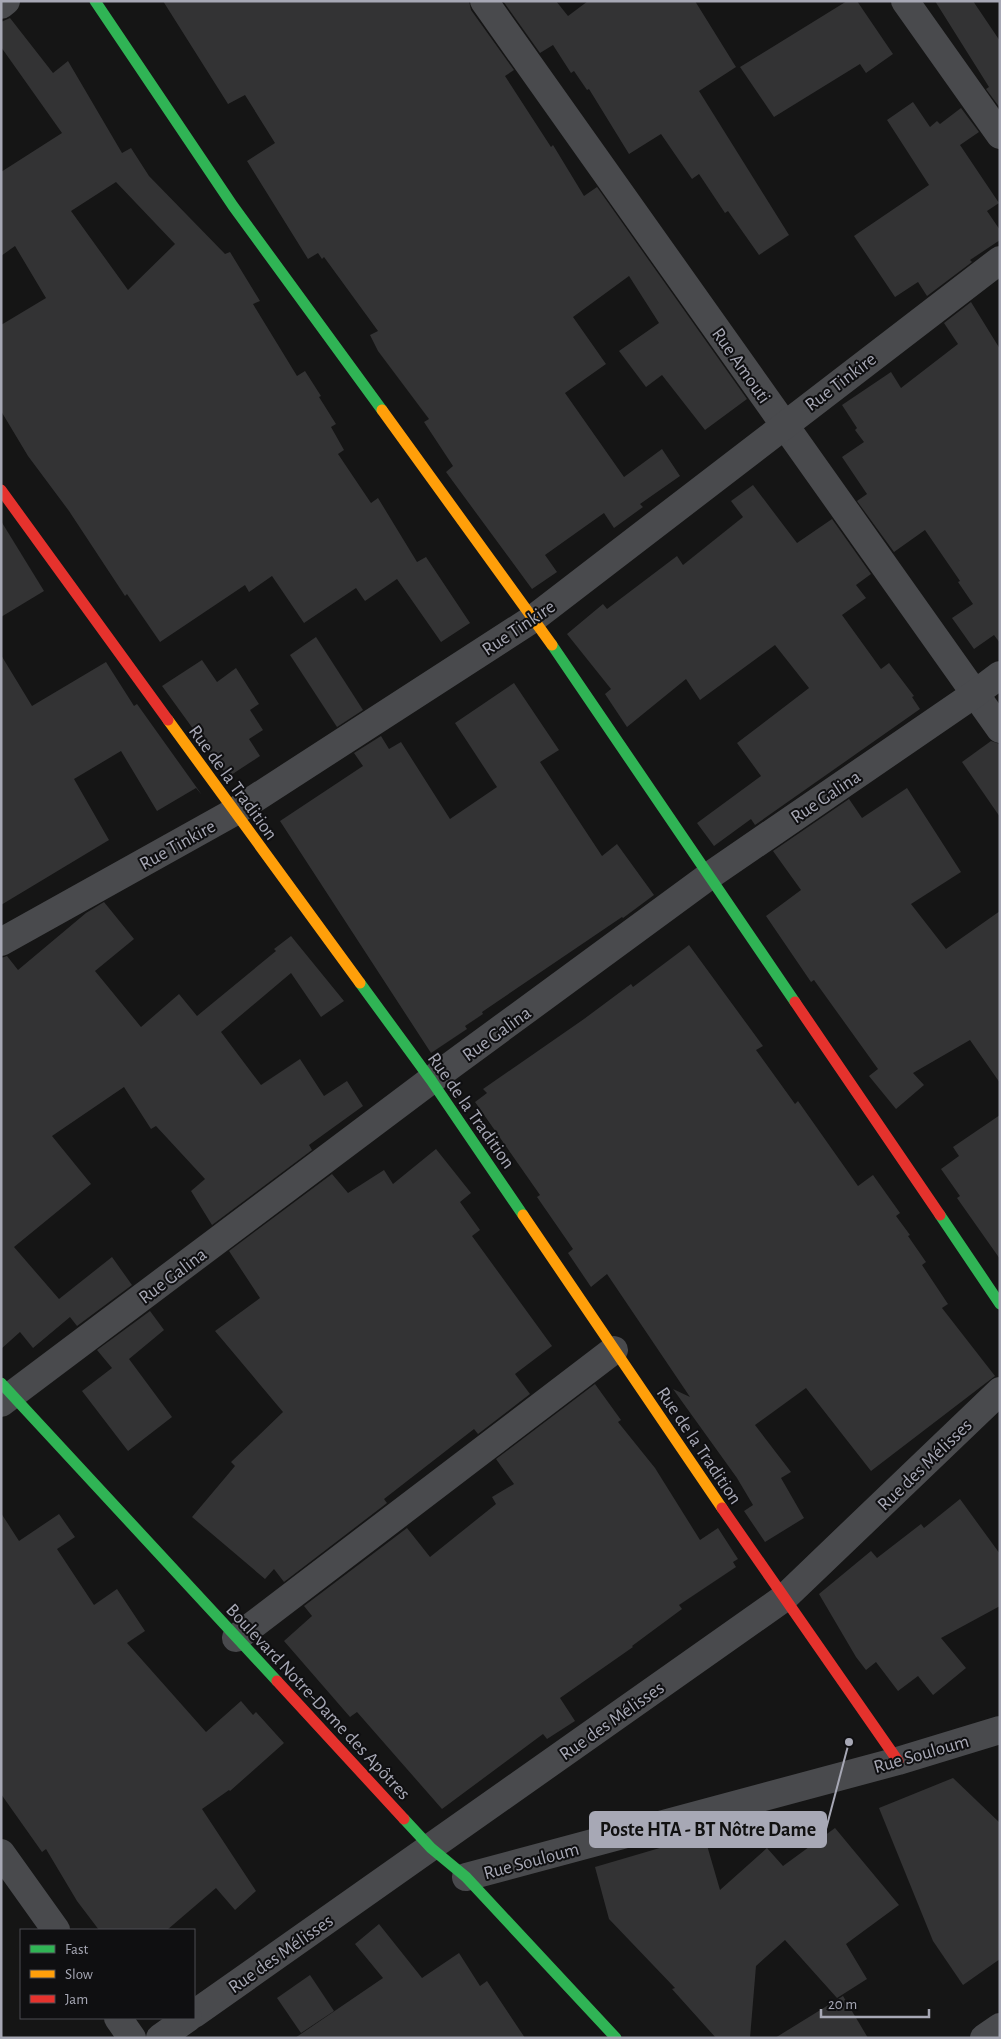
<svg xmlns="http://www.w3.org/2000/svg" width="1001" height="2039" viewBox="0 0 1001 2039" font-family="'Alegreya Sans',sans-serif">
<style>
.building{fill:#333334;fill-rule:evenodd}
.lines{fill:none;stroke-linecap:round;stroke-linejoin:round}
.street{stroke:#494a4d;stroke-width:28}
.fast{stroke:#30b455;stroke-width:11}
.slow{stroke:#ff9f0a;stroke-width:11}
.jam{stroke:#e5322d;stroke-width:11}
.labels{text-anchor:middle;stroke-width:4;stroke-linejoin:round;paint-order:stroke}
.street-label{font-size:19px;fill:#a7a8b5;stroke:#0f0f11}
.leader{fill:none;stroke:#a7a8b5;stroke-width:2}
.callout-dot{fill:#a7a8b5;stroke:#0f0f11;stroke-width:2}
.callout{fill:#a7a8b5;stroke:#a7a8b5;stroke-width:2}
.callout-label{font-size:20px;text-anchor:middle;font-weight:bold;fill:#111}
</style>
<rect width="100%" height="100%" fill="#151515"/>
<g class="building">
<polygon points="163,1 469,1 471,10 514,70 505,76 551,147 553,145 584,196 597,187 747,399 705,430 662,375 646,387 619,351 659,323 629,276 573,317 606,364 565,393 624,477 662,449 680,476 640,504 643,507 614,528 604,513 545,555 557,572 532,589 446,472 453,466 424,422 429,419 378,351 370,335 378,331 324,257 322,259 318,253 308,259 247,161 275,143 245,95 228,104"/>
<polygon points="503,1 556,1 568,16 588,1 695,1 736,67 699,91 789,235 759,255 728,211 725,213 699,174 692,179 661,134 629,154 589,89 587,90 574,71 571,73 553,45 540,53"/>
<polygon points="847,1 857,1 893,54 866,73 860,64 774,117 740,67"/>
<polygon points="935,1 973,1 1000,41 1000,108 986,89 989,87"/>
<path d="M 10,18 L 53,73 L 68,61 L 122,153 L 131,148 L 149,176 L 225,254 L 230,252 L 260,301 L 253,304 L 297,376 L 305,371 L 321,396 L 319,397 L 336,424 L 331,427 L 344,450 L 338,454 L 371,503 L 378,498 L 417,562 L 426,557 L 470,623 L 441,642 L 397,579 L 365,601 L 356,588 L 304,623 L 272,576 L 249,592 L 245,585 L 160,642 L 127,594 L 125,596 L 69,511 L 28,456 L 1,411 L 1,325 L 46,298 L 15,246 L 1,256 L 1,172 L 62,133 L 1,47 L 1,22 ZM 116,182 L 175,244 L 128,290 L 71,211 Z"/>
<polygon points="913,102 930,127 937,121 940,124 961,108 979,132 960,145 999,203 987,211 1000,230 1000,240 970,260 972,262 927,296 918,282 895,297 854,236 929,185 887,120"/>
<polygon points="971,302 1000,349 1000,643 994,635 974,649 952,618 973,604 958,582 960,581 925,530 894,552 857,501 867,494 842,457 864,442 855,430 857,428 842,405 891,372 901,388 958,344 944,323"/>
<polygon points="753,485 797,543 832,519 871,574 856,585 866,598 842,615 881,669 889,663 914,696 912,697 920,709 755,825 751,819 714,846 697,823 761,776 737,743 809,688 775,645 700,700 686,679 627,727 605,694 611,689 567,634 603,604 607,609 677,556 683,565 743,517 731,501"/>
<polygon points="1,521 44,591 1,617"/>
<polygon points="316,637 363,710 337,727 290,655"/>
<polygon points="1,655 32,706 106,662 134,706 137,704 202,795 196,788 157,811 121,751 74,779 109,840 1,905"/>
<polygon points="202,660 217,682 236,668 259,704 250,710 263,730 249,739 260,756 228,777 162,686"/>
<polygon points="514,683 559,750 540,762 602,856 617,844 654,895 623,918 622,917 482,1012 483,1014 465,1026 467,1029 431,1053 280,821 363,766 354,753 381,736 389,749 401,742 450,819 497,787 455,723"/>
<polygon points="991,741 1000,744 1000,817 962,762"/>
<polygon points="907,788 961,872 911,904 946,949 1000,911 1000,1083 970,1040 913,1073 924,1085 896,1109 869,1076 878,1069 814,980 811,982 766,916 801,890 773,851 849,799 862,818"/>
<polygon points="104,902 134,939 95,971 141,1027 179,994 197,1016 276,951 274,949 291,936 344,1001 321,1017 291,973 221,1032 261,1085 300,1059 324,1096 347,1081 363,1106 309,1145 312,1150 212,1225 191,1191 205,1179 156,1126 151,1129 124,1087 52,1136 91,1184 14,1247 59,1299 112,1257 132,1285 77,1326 70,1317 33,1348 20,1332 1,1349 1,958 7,956 18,970 86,913"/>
<polygon points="689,945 763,1046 756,1050 795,1104 798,1101 858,1186 873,1175 900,1213 896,1216 910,1235 908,1236 926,1262 922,1265 948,1304 942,1308 995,1376 871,1471 806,1388 755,1425 791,1472 781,1478 804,1518 765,1542 744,1511 753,1505 737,1478 673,1389 690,1397 607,1274 591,1287 568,1253 573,1249 537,1197 540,1195 475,1102 487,1093 483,1089 584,1019 631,984 633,987"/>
<polygon points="1000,1115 1000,1259 957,1198 960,1196 941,1169 959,1156 953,1147"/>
<polygon points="436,1149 471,1193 460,1202 480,1230 472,1236 552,1346 515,1374 530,1394 478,1434 474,1429 384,1499 387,1503 284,1582 274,1569 265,1579 192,1517 235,1466 231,1462 283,1412 215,1331 260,1298 229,1251 332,1174 348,1193 384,1170 393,1184"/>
<polygon points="150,1311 164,1330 129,1359 172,1417 128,1451 82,1391 112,1368 97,1350"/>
<polygon points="595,1384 621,1420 618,1422 655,1468 700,1540 718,1528 738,1559 733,1562 736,1567 679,1605 682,1609 632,1646 633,1647 560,1698 575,1721 547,1739 543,1734 442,1809 357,1712 350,1717 284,1641 312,1616 304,1606 407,1528 430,1557 496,1504 492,1497 514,1484 496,1459"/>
<polygon points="960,1499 1000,1554 1000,1606 941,1638 966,1668 933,1695 918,1676 898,1691 876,1662 866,1670 856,1657 819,1594 871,1551 877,1558 921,1524 924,1528"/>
<polygon points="1,1513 19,1541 59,1514 75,1537 57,1549 94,1605 117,1589 145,1631 127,1643 206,1732 241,1701 253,1715 256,1712 284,1743 230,1791 229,1790 202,1809 256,1891 235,1910 216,1888 167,1930 99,1930 77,1901 46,1849 42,1852 1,1794"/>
<polygon points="953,1778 1000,1823 1000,1959 963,1985 933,1941 879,1808"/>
<polygon points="835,1828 899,1905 846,1944 867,1979 837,1998 785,1940 756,1966 750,2038 716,2038 672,1989 675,1988 609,1919 595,1867 704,1835 720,1890 767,1848 783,1866"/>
<polygon points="379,1924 422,1978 459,1953 480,1986 487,1981 525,2038 295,2038 383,1978 355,1944"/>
<polygon points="310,1975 334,2011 301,2033 277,1998"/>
<polygon points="843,1996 868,2038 775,2038"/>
</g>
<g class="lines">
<g class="street">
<polyline points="484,1 1000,729"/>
<polyline points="905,1 1000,135"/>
<polyline points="1,5 6,1"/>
<polyline points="1,942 234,812 534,618 1000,260"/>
<polyline points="1,1403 431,1080 709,876 976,693 1000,675"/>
<polyline points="236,1638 614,1350"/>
<polyline points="1,1853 56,1930"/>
<polyline points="466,1877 898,1761 1000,1730"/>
<polyline points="194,2014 784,1598 1000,1391"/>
<polyline points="118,2018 132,2038"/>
<polyline points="160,2038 188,2018"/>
<polyline points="984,2038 1000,2027"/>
</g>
<g class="fast">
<polyline points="95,1 233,206 382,410"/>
<polyline points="552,645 795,1002"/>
<polyline points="360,983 431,1080 523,1215"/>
<polyline points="940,1215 1000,1304"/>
<polyline points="1,1383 277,1681"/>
<polyline points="404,1819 431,1848 466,1877 616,2038"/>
</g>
<g class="slow">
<polyline points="382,410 552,645"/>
<polyline points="168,720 360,983"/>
<polyline points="523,1215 722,1508"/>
</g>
<g class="jam">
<polyline points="1,490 168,720"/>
<polyline points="795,1002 940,1215"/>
<polyline points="722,1508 898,1761"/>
<polyline points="277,1681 404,1819"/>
</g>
</g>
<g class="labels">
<g class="street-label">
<text transform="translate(742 365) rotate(55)" y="7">Rue Amouti</text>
<text transform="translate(840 381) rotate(-37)" y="7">Rue Tinkire</text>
<text transform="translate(518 627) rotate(-34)" y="7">Rue Tinkire</text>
<text transform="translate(234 782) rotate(54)" y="7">Rue de la Tradition</text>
<text transform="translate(825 796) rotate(-34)" y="7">Rue Galina</text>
<text transform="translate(177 844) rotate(-29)" y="7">Rue Tinkire</text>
<text transform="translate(496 1033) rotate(-36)" y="7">Rue Galina</text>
<text transform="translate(472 1110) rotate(55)" y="7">Rue de la Tradition</text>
<text transform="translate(172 1275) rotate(-37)" y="7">Rue Galina</text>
<text transform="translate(700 1445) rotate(56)" y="7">Rue de la Tradition</text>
<text transform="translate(924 1464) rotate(-44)" y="7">Rue des Mélisses</text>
<text transform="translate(319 1701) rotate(47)" y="7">Boulevard Notre-Dame des Apôtres</text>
<text transform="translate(611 1720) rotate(-35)" y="7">Rue des Mélisses</text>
<text transform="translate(921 1753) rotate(-16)" y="7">Rue Souloum</text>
<text transform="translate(531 1860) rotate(-15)" y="7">Rue Souloum</text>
<text transform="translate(280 1953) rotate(-35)" y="7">Rue des Mélisses</text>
</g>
</g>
<path class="leader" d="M849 1742L826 1829"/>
<circle class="callout-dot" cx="849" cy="1742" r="5"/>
<rect class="callout" x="590" y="1812" width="236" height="35" rx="5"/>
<g class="callout-label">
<text x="708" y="1836">Poste HTA - BT Nôtre Dame</text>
</g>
<rect width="1001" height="2039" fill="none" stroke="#a7a8b5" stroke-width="5"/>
<rect x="20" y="1929" width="175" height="90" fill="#0f0f11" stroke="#4c4c53"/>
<rect x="30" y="1945" width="25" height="8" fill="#30b455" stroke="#4c4c53"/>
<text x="65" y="1954" font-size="15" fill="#a7a8b5">Fast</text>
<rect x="30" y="1970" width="25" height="8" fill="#ff9f0a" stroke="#4c4c53"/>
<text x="65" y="1979" font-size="15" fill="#a7a8b5">Slow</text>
<rect x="30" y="1995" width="25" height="8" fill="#e5322d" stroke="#4c4c53"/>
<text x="65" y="2004" font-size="15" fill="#a7a8b5">Jam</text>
<path d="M821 2009v8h108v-8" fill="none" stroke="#a7a8b5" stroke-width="2.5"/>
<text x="828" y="2009" font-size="15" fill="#a7a8b5" stroke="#0f0f11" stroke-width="4" paint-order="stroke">20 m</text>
</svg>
